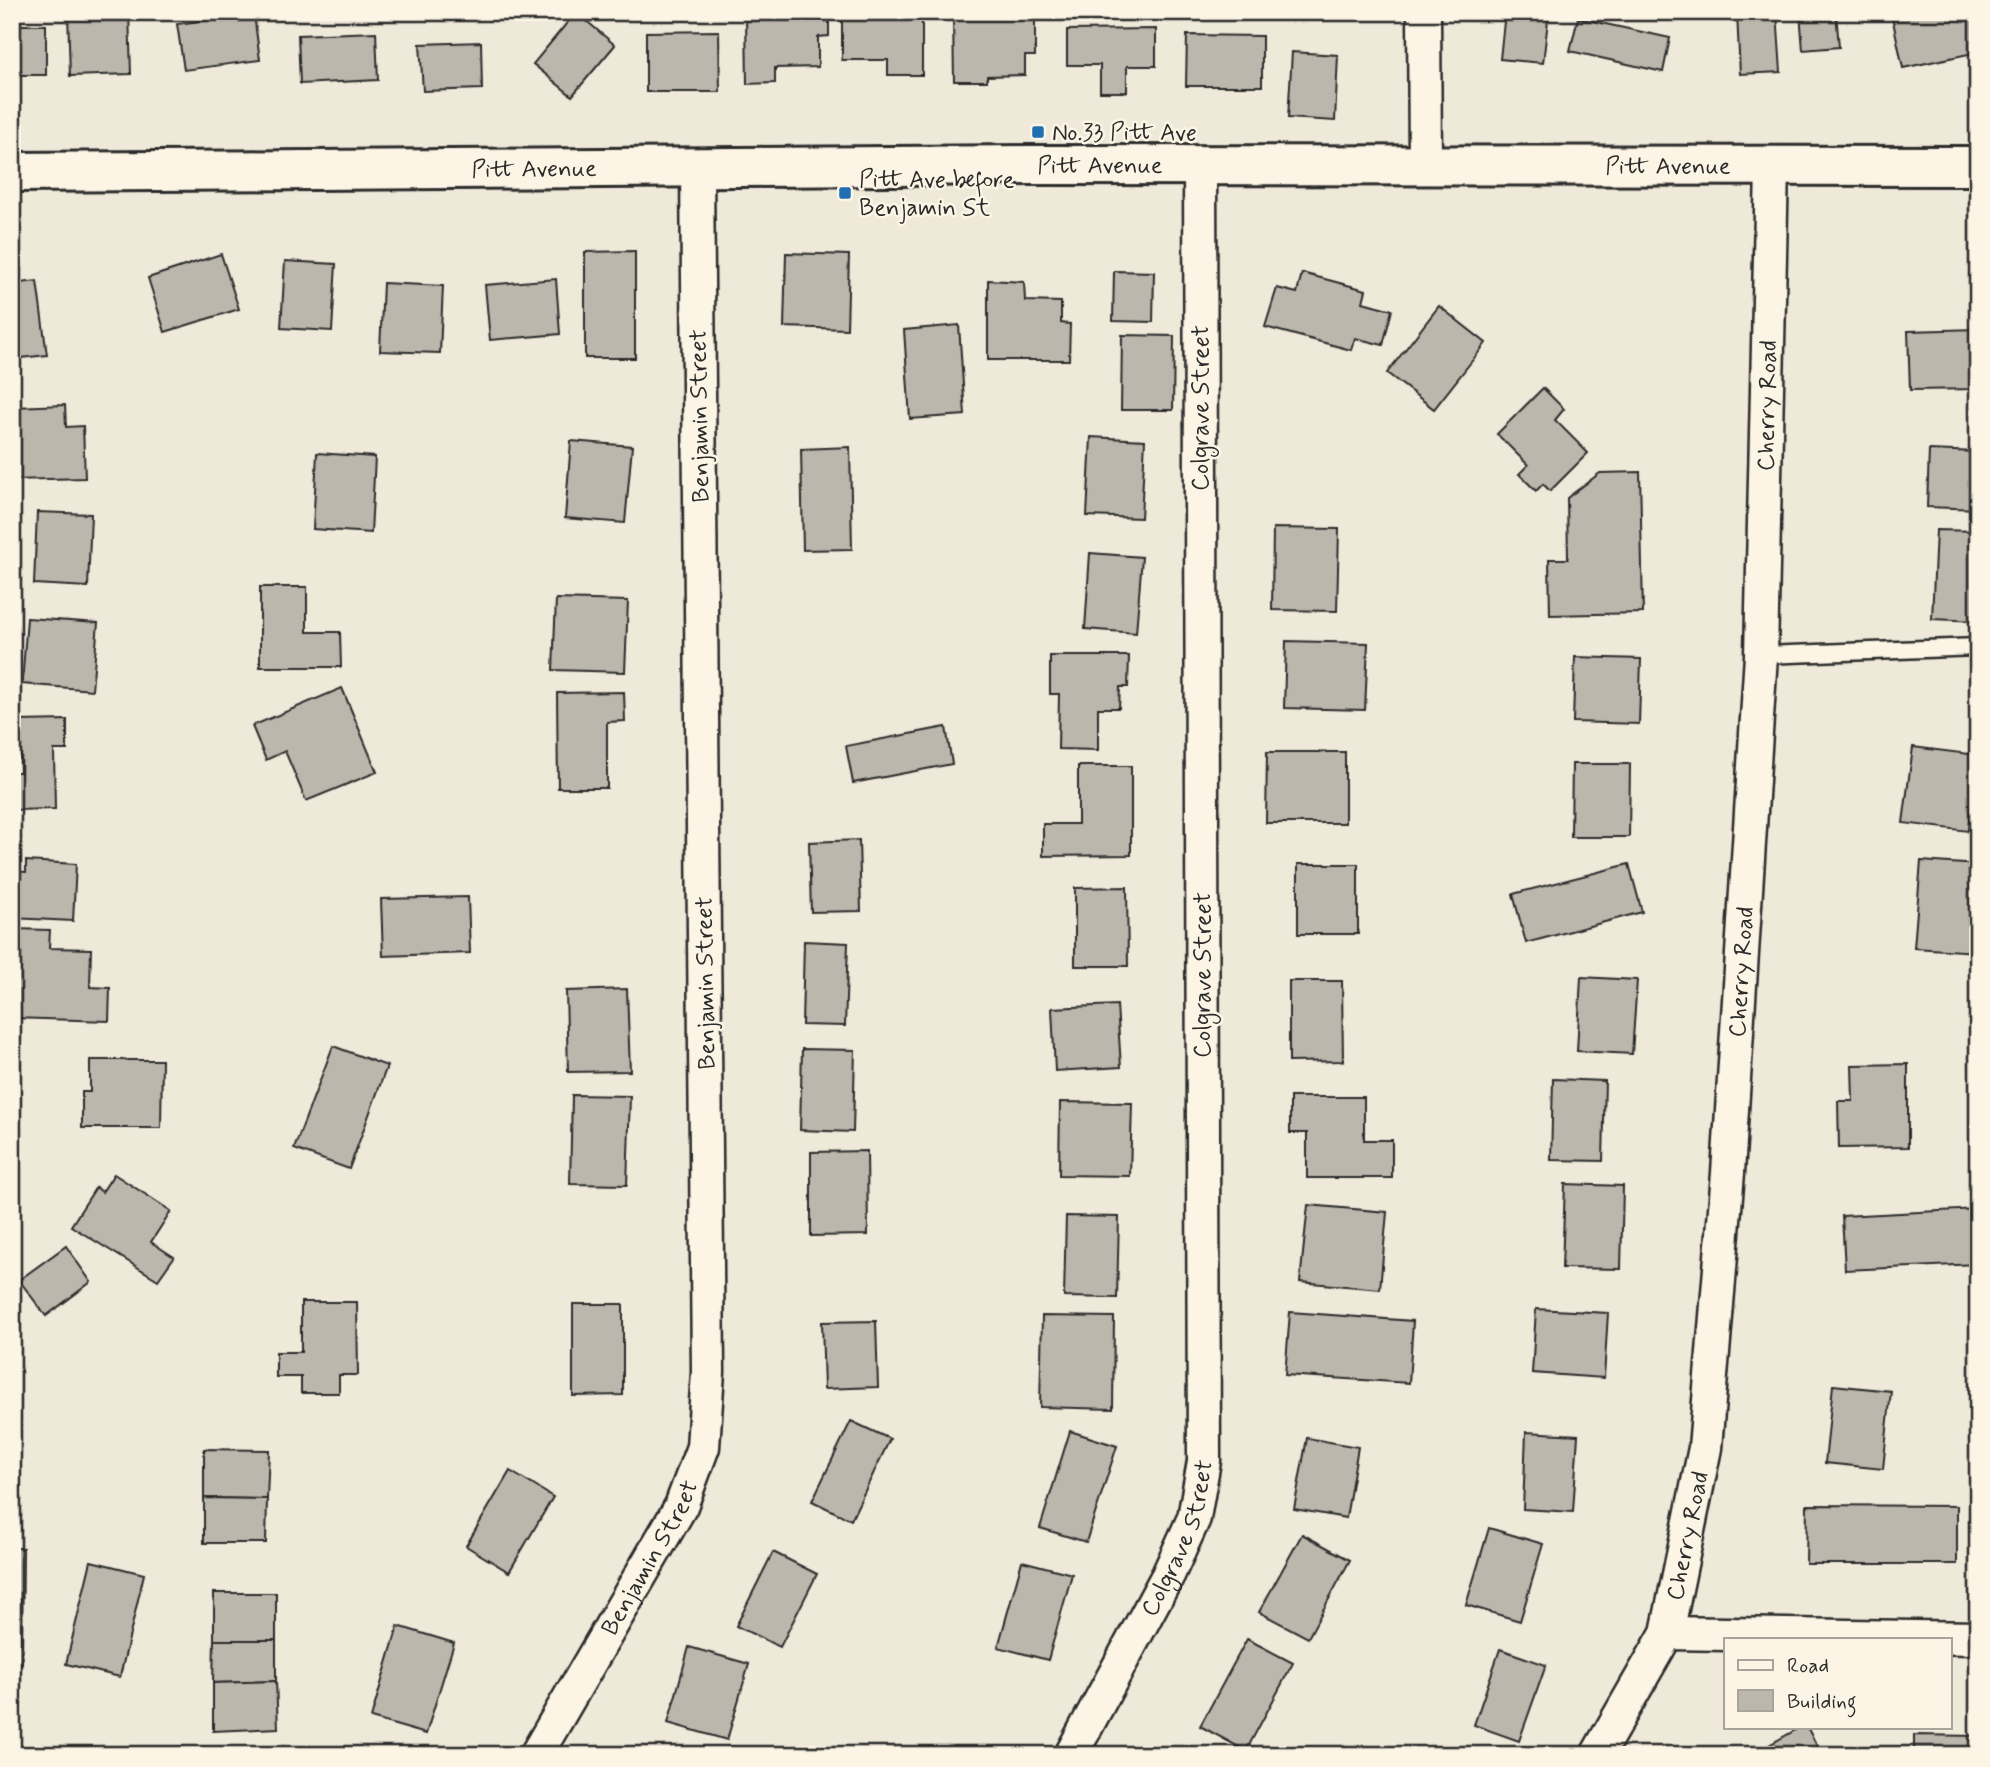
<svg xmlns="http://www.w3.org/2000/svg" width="1990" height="1767" viewBox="0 0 1990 1767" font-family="Mynerve,sans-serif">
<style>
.building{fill:#bcb7ac;stroke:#2b2b2b;stroke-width:2}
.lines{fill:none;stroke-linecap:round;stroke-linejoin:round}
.service-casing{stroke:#2b2b2b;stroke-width:21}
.minor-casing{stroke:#2b2b2b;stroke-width:37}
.tertiary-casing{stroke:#2b2b2b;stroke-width:44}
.service{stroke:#fcf5e5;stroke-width:16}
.minor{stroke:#fcf5e5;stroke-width:32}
.tertiary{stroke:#fcf5e5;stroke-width:38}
.poi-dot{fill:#1f6fb2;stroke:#fcf5e5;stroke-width:2.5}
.labels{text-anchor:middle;stroke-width:5;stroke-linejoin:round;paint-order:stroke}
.poi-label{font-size:24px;fill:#2b2b2b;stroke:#fcf5e5;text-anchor:start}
.street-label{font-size:24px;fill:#2b2b2b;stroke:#fcf5e5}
</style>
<rect width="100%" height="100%" fill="#efe9da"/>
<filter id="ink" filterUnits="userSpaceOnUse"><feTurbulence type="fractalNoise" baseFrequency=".0143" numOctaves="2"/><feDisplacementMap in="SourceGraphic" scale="14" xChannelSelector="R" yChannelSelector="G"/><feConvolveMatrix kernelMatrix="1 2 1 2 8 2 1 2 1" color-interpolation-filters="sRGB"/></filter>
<g filter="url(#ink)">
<g class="building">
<polygon points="68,12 129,12 131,74 70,76"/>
<polygon points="576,12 615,45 572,96 533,64"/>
<polygon points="770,12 829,12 829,36 818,37 818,67 775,68 775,83 747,84 746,16 770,16"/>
<polygon points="842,12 922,12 922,75 888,75 888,60 842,60"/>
<polygon points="1505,12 1549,12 1543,63 1500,59"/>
<polygon points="1777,12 1781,72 1740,74 1737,14"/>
<polygon points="1800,12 1836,12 1839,47 1803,50"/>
<polygon points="1891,12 1978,12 1978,52 1903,68"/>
<polygon points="254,14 260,60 184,70 177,24"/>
<polygon points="1035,14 1035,56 1025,56 1025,75 987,76 987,81 954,81 953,16"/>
<polygon points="1578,18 1670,38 1663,72 1570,51"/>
<rect x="12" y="25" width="34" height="50"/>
<polygon points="1156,29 1156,66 1127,66 1127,92 1100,92 1100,65 1067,65 1067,30"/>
<polygon points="719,31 720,92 646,92 646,32"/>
<polygon points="376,32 378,80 300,84 298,35"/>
<polygon points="1187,35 1262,36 1262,86 1186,86"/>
<polygon points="481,42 482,89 423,91 420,44"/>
<polygon points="1292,52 1338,55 1335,121 1288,118"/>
<polygon points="635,251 635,358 585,358 585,252"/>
<polygon points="786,253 849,255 847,329 784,327"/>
<polygon points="221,254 239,309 165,332 148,278"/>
<polygon points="285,261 336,264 332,331 281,328"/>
<polygon points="1114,271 1154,272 1153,322 1113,321"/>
<polygon points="1302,273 1366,290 1363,302 1392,310 1383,345 1355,338 1351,350 1265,327 1277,288 1297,293"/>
<polygon points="556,279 560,334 490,340 485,285"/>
<polygon points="988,280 1024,282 1025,301 1061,302 1061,323 1070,324 1069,360 988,360"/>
<polygon points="37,281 47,355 12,359 12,284"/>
<polygon points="383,283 443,286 440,353 380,351"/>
<polygon points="1439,306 1486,343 1434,409 1387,373"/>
<polygon points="959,325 965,415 910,419 904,330"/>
<polygon points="1978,329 1978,389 1910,390 1908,331"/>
<polygon points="1122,335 1174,336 1173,410 1121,410"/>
<polygon points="1543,388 1564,409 1555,420 1588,453 1550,491 1543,484 1536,491 1519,474 1528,465 1497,434"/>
<polygon points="65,405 66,427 83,426 85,478 12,480 14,407"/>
<polygon points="1091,437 1145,440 1141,518 1087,516"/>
<polygon points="571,441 632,446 625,523 565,518"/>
<polygon points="850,447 852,549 803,550 801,449"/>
<polygon points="1929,450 1978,452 1978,509 1927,507"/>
<polygon points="317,453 375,457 371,533 313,529"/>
<polygon points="1640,472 1643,613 1550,615 1549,559 1568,559 1567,498 1600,473"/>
<polygon points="37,512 91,514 88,587 34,584"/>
<polygon points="1273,528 1339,529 1337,611 1272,610"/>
<polygon points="1936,530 1978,531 1978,621 1932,619"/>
<polygon points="1090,553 1142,557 1136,633 1085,629"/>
<polygon points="260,587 307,587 307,632 340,632 341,667 260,667"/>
<polygon points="556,599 628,601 625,672 553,670"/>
<polygon points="27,618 98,623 92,690 22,684"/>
<polygon points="1286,641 1368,643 1365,710 1284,708"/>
<polygon points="1050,656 1129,656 1128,687 1120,687 1119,708 1098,708 1098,750 1058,749 1059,694 1050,694"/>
<polygon points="1575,657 1641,659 1639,724 1573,722"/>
<polygon points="342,688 377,772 306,801 285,751 266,760 252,726"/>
<polygon points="624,692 625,721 607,722 607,788 558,788 557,693"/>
<polygon points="67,720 67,750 54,750 55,809 12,810 12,772 20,772 19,721"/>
<polygon points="946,727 952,764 853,783 846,746"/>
<polygon points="1913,747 1977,755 1968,831 1903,823"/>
<polygon points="1267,752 1345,752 1345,823 1266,823"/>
<polygon points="1572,764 1630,764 1629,837 1571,837"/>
<polygon points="1078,766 1131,766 1131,855 1043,856 1043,824 1078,824"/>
<polygon points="859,840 861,911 811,912 809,842"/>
<polygon points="26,861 76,864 73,921 12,918 12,871 26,872"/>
<polygon points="1921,861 1978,865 1978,952 1914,948"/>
<rect x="1298" y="864" width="60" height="70"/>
<polygon points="1629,864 1642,912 1526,943 1513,894"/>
<polygon points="1127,887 1128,966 1075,966 1075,888"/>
<polygon points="468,897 470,953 383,956 381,899"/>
<polygon points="12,929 50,930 49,948 91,949 90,987 110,988 109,1021 12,1018"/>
<polygon points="804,941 848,943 845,1026 802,1025"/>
<polygon points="1581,977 1637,980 1632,1054 1577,1051"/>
<polygon points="1289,981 1342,981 1343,1061 1289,1062"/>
<polygon points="627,989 630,1071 568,1072 566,991"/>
<polygon points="1117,1005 1121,1067 1055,1071 1052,1008"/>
<polygon points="333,1046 387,1066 349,1169 294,1149"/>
<polygon points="802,1049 855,1050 853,1132 800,1130"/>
<polygon points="90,1060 162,1060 161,1128 82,1128 82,1092 90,1092"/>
<polygon points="1908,1064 1908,1147 1839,1148 1838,1101 1853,1101 1852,1065"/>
<polygon points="1553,1079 1605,1081 1603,1161 1551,1160"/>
<polygon points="572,1095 630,1096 627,1185 570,1184"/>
<polygon points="1290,1097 1364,1097 1364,1140 1392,1140 1392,1178 1307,1178 1307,1133 1290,1133"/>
<polygon points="1060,1102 1132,1103 1130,1176 1059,1175"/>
<polygon points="867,1151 868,1235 811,1236 811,1152"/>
<polygon points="114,1174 171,1211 151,1242 174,1257 158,1280 71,1226 96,1187 102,1192"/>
<polygon points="1565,1184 1623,1186 1621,1269 1562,1268"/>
<polygon points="1308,1205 1387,1212 1380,1289 1300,1282"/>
<polygon points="1978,1209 1978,1264 1845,1270 1842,1216"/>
<polygon points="1066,1216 1119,1217 1117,1298 1064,1297"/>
<polygon points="66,1246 91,1282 46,1316 19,1280"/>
<polygon points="301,1302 357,1302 358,1375 339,1375 339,1393 301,1393 301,1377 276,1377 276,1352 301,1352"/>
<polygon points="573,1304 623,1304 623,1395 573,1396"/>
<polygon points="1536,1309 1608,1313 1604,1378 1532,1373"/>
<polygon points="1290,1312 1413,1321 1409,1383 1285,1375"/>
<polygon points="1042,1316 1114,1317 1113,1409 1040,1407"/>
<polygon points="876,1321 878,1387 824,1389 822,1322"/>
<polygon points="1833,1385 1891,1391 1883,1469 1825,1463"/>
<polygon points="851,1421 890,1439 851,1520 812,1501"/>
<polygon points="1070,1431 1117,1446 1086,1542 1040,1528"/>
<polygon points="1526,1432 1578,1435 1573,1512 1523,1509"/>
<polygon points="1307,1438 1358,1447 1346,1518 1294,1509"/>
<polygon points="204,1449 269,1450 267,1499 204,1498"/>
<polygon points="510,1471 553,1497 509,1572 466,1546"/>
<polygon points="204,1498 267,1499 266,1543 204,1543"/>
<polygon points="1807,1505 1957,1506 1957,1564 1806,1564"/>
<polygon points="1489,1528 1543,1544 1520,1621 1466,1605"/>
<polygon points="1302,1534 1350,1560 1308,1638 1259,1612"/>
<polygon points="12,1548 23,1548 22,1664 12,1664"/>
<polygon points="773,1552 817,1574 780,1647 736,1626"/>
<polygon points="91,1561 144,1574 120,1677 66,1664"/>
<polygon points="1022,1561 1072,1574 1048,1660 998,1647"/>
<rect x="214" y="1593" width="62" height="47"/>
<polygon points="398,1626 454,1643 426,1734 371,1718"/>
<polygon points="1247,1639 1293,1663 1246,1751 1200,1726"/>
<polygon points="214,1640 276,1640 276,1681 213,1683"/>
<polygon points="689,1647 749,1664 727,1740 668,1723"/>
<polygon points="1500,1649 1546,1665 1519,1741 1474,1725"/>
<polygon points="276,1681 278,1728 213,1731 213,1683"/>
<polygon points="1801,1727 1807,1727 1822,1755 1751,1755"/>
<polygon points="1914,1735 1978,1736 1978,1755 1914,1755"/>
</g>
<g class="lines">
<g class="service-casing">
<polyline id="service" points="1761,655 1978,647"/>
</g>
<g class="minor-casing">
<g id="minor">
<polyline points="1424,12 1425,164"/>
<polyline points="1667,1633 1978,1638"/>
<path id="s1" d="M 536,1755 L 681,1506 L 703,1447 L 708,1372 L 697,169"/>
<path id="s2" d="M 1071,1755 L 1168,1575 L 1194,1518 L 1204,1461 L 1200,165"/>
<path id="s3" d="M 1597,1755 L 1667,1633 L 1705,1448 L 1728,1173 L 1761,655 L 1772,167"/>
</g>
</g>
<g class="tertiary-casing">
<g id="tertiary">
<path id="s4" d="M 12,172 L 1029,165 L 1978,166"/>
</g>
</g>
<use href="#service" class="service"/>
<use href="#minor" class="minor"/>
<use href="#tertiary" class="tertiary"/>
</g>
</g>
<g class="poi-dot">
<rect x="1031" y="125" width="14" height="14" rx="3.5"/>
<rect x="838" y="186" width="14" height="14" rx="3.5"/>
</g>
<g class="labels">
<g class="poi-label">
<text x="1052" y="140">No.33 Pitt Ave</text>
<text x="859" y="187">Pitt Ave before<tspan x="859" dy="28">Benjamin St</tspan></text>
</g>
<g class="street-label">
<text dy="8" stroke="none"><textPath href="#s4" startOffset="1088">Pitt Avenue</textPath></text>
<text dy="8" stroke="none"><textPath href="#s4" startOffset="1656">Pitt Avenue</textPath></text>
<text dy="8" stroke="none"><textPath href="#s4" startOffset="522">Pitt Avenue</textPath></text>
<text dy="8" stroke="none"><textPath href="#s3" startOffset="1374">Cherry Road</textPath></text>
<text transform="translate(1200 408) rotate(-90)" y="8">Colgrave Street</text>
<text transform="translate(699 416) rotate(-91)" y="8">Benjamin Street</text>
<text dy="8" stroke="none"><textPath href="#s3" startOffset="807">Cherry Road</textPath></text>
<text transform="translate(1202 975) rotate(-90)" y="8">Colgrave Street</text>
<text transform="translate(705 983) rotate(-91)" y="8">Benjamin Street</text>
<text dy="8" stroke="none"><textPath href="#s2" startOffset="243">Colgrave Street</textPath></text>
<text dy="8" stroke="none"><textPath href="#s3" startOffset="240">Cherry Road</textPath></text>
<text dy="8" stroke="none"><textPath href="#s1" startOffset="228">Benjamin Street</textPath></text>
</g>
</g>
<rect width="1990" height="1767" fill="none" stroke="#fcf5e5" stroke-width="42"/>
<rect x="21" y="21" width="1948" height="1725" fill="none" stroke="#2b2b2b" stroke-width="2.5" filter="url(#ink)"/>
<rect x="1724" y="1638" width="228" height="91" fill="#fcf5e5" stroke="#a8a49b" stroke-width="2"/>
<rect x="1738" y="1660" width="35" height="10" fill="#fcf5e5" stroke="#a8a49b" stroke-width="2"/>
<text x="1787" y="1672" font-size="21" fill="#2b2b2b">Road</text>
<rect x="1738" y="1690" width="35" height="21" fill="#bcb7ac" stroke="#a8a49b" stroke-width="2"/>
<text x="1787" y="1708" font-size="21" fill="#2b2b2b">Building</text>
</svg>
